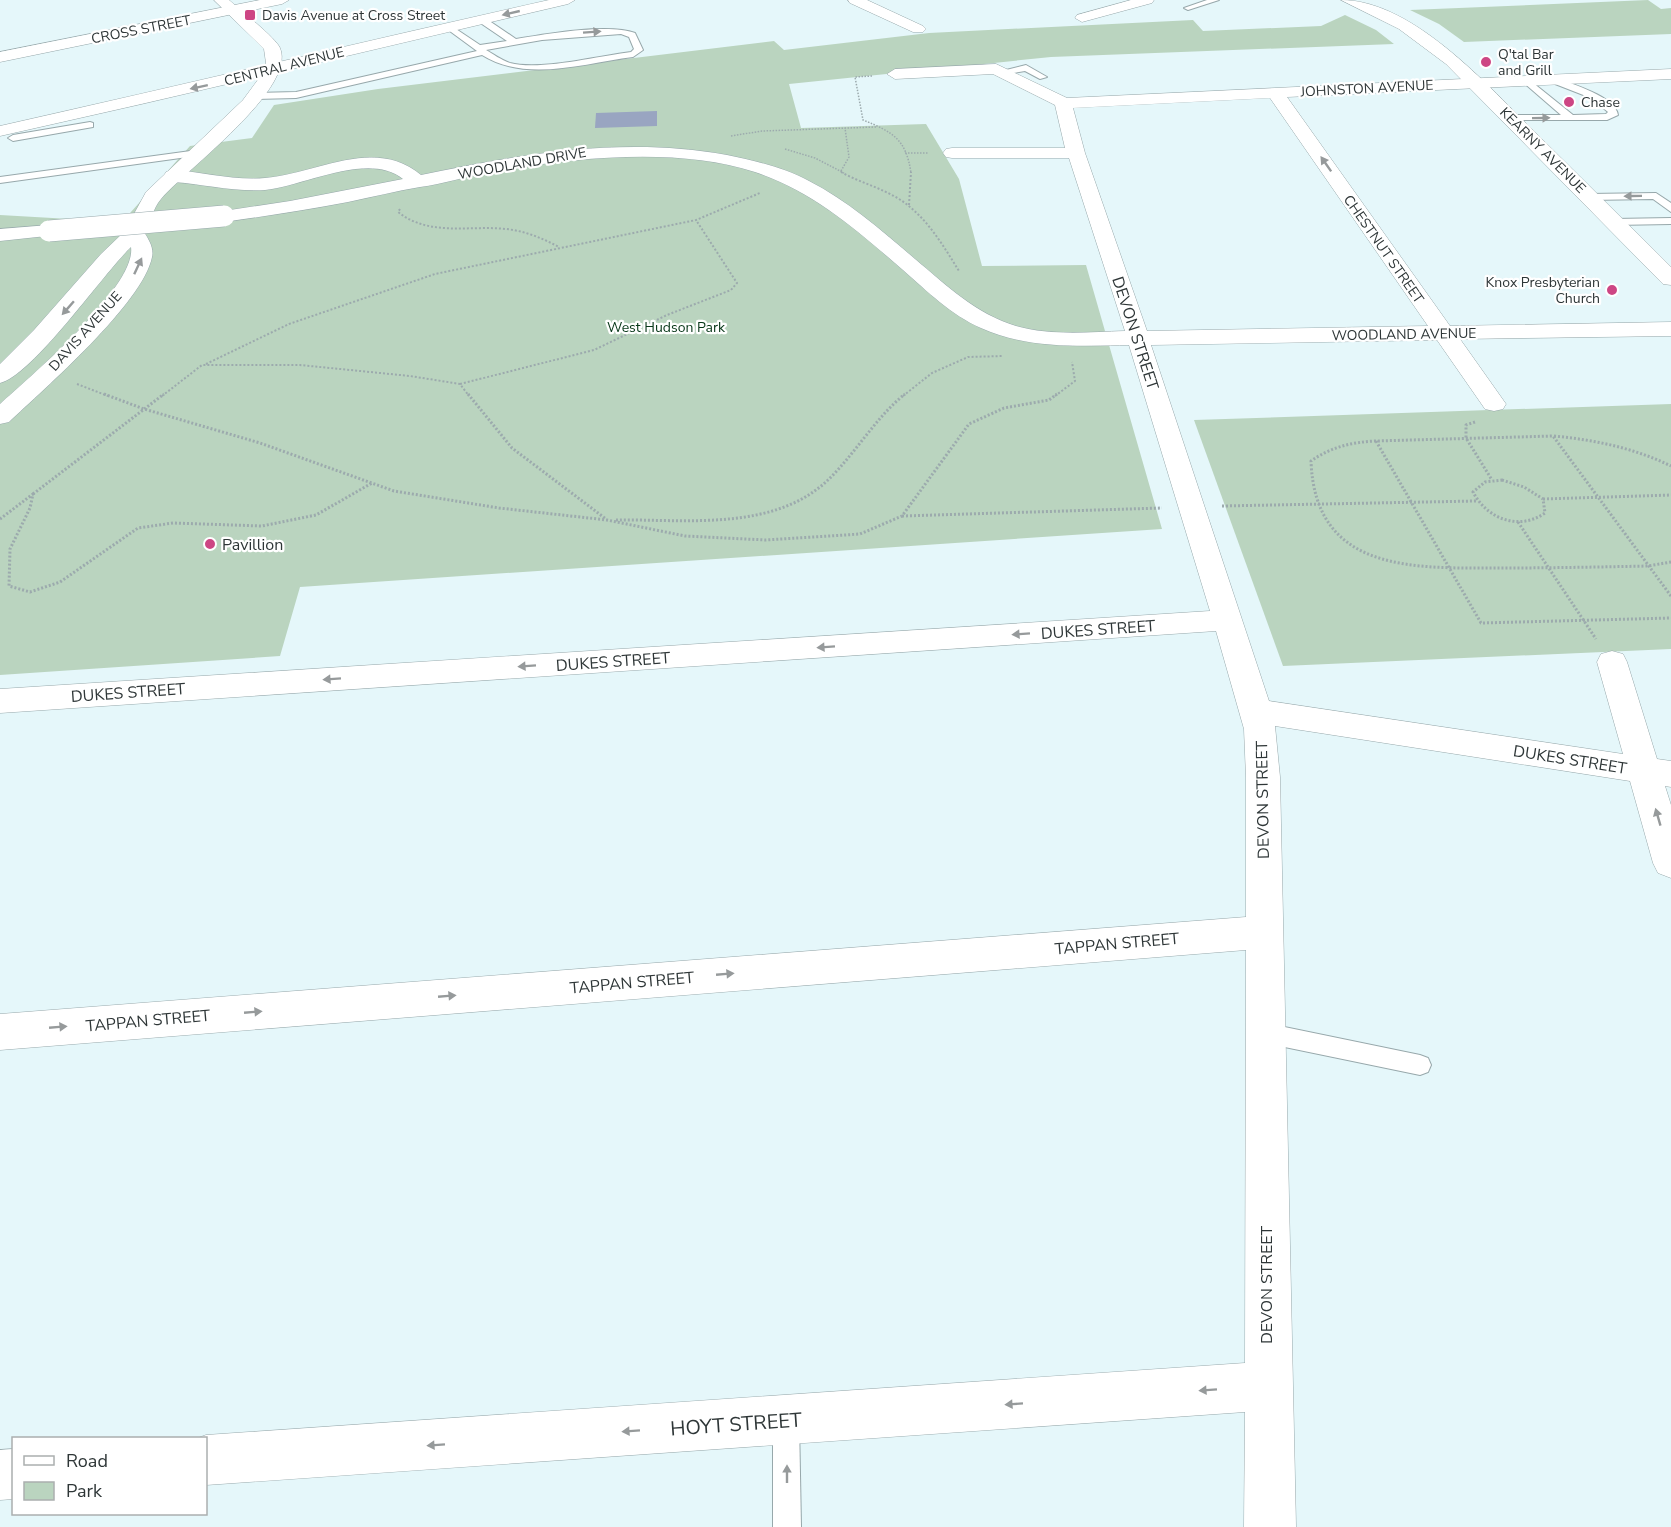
<svg xmlns="http://www.w3.org/2000/svg" width="1671" height="1527" viewBox="0 0 1671 1527" font-family="'Nunito Sans',sans-serif">
<style>
.green{fill:#bad4bf}
.water{fill:#99a5c1}
.lines{fill:none;stroke-linecap:round;stroke-linejoin:round}
.lane-casing{stroke:#97a8ab;stroke-width:2}
.street-casing{stroke:#97a8ab;stroke-width:1}
.secondary-casing{stroke:#97a8ab;stroke-width:1}
.primary-casing{stroke:#97a8ab;stroke-width:1}
.path-far2{stroke:#9caaad;stroke-width:1.5;stroke-dasharray:1.5 1.5;stroke-linecap:butt}
.path-far1{stroke:#9caaad;stroke-width:2;stroke-dasharray:2 2;stroke-linecap:butt}
.path{stroke:#9caaad;stroke-width:3;stroke-dasharray:2 2;stroke-linecap:butt}
.lane{fill:#fff;fill-rule:evenodd}
.street{fill:#fff;fill-rule:evenodd}
.secondary{fill:#fff;fill-rule:evenodd}
.primary{fill:#fff;fill-rule:evenodd}
.street-bridge-casing{stroke:#97a8ab;stroke-width:22;stroke-linecap:butt}
.street-bridge{stroke:#fff;stroke-width:21}
.oneway{fill:#969a9b}
.poi-dot{fill:#cd4684;stroke:#fff;stroke-width:2}
.labels{text-anchor:middle;stroke-width:4.5;stroke-linejoin:round;paint-order:stroke}
.far-poi-label{font-size:14px;fill:#2e3637;stroke:#fff;text-anchor:start}
.far-street-label{font-size:14px;fill:#2e3637;stroke:#fff}
.far-park-label{font-size:14px;fill:#073718;stroke:#fff}
.street-label{font-size:16px;fill:#2e3637;stroke:#fff}
.poi-label{font-size:16px;fill:#2e3637;stroke:#fff;text-anchor:start}
.near-street-label{font-size:20px;fill:#2e3637;stroke:#fff}
</style>
<rect width="100%" height="100%" fill="#e5f7fa"/>
<g class="green">
<polygon points="1648,0 1661,9 1671,8 1671,34 1464,42 1439,24 1410,10"/>
<polygon points="1345,15 1376,30 1394,44 1051,57 789,84 801,128 926,124 959,179 982,266 1086,265 1162,529 300,587 280,656 0,675 0,215 122,222 190,146 252,138 274,105 378,89 774,41 784,50 929,33 1193,20 1203,31 1321,26"/>
<polygon points="1671,404 1671,649 1283,666 1194,420"/>
</g>
<polygon class="water" points="657,111 657,126 595,128 596,113"/>
<g class="lines">
<g class="lane-casing">
<g id="lane">
<polygon points="1207,0 1219,0 1188,10 1184,8"/>
<path d="M 479,18 L 485,18 L 516,39 C 545,34 609,23 635,33 L 643,50 L 633,57 C 585,63 526,83 482,55 L 296,98 L 255,99 L 250,96 L 255,93 L 296,92 L 477,51 L 447,29 L 446,27 L 450,25 L 480,45 L 507,41 L 479,22 ZM 621,34 L 629,37 L 634,49 L 631,52 C 598,56 540,71 510,63 C 501,60 493,54 486,50 L 542,40 Z"/>
<polygon points="1026,65 1047,77 1040,79 1025,71 1002,75 998,72"/>
<path d="M 1527,78 L 1573,115 L 1606,114 L 1608,112 L 1591,98 L 1550,82 L 1550,78 L 1556,78 C 1572,84 1616,97 1618,115 L 1607,120 L 1508,120 L 1506,118 L 1511,115 L 1561,115 L 1524,83 L 1524,79 Z"/>
<polygon points="90,122 93,123 93,127 13,141 8,138 13,135"/>
<polygon points="198,150 202,151 202,155 0,183 0,177"/>
<polygon points="1656,193 1671,203 1671,212 1653,199 1589,200 1584,197 1589,194"/>
<polygon points="1671,218 1671,224 1614,225 1609,222 1614,219"/>
<polygon points="1265,1023 1420,1055 1428,1058 1431,1065 1428,1072 1420,1075 1265,1043 1257,1040 1254,1033 1257,1026"/>
<polygon points="786,1408 795,1412 799,1421 801,1527 773,1527 773,1421 777,1412"/>
</g>
</g>
<g class="street-casing">
<g id="street">
<polygon points="260,0 289,0 282,4 0,62 0,52"/>
<path d="M 549,0 L 575,0 L 568,4 C 378,48 190,94 0,136 L 0,126 C 183,85 366,41 549,0 Z"/>
<polygon points="848,0 867,0 923,26 926,29 923,32 913,32 850,3"/>
<polygon points="1131,0 1154,0 1152,3 1082,22 1075,18 1077,15"/>
<path d="M 996,64 L 1067,98 L 1671,69 L 1671,79 L 1287,97 L 1450,326 L 1671,322 L 1671,336 L 1460,339 L 1506,404 L 1503,409 L 1494,411 L 1485,409 L 1437,340 L 1151,345 L 1269,701 L 1623,754 L 1597,662 L 1601,654 L 1612,651 L 1623,654 L 1627,662 L 1657,759 L 1671,761 L 1671,787 L 1665,786 L 1671,805 L 1671,878 L 1658,873 L 1653,863 L 1630,781 L 1275,726 L 1280,777 L 1296,1527 L 1244,1527 L 1245,1412 L 206,1485 L 206,1438 L 198,1438 L 206,1435 L 1245,1363 L 1246,950 L 0,1050 L 0,1014 L 1246,917 L 1246,777 L 1244,729 L 1216,631 L 0,713 L 0,689 L 1210,611 L 1129,345 C 1079,346 1028,349 981,328 C 951,315 927,291 903,270 C 858,231 813,191 755,172 C 676,146 571,158 490,172 C 467,176 443,184 420,187 C 396,191 372,197 348,202 C 307,210 266,216 224,222 L 217,220 L 214,216 L 217,212 L 290,201 L 403,179 C 369,151 304,186 265,190 C 234,192 203,184 173,182 L 166,180 L 164,176 L 166,172 L 173,170 C 203,172 235,181 265,178 C 317,174 374,136 421,175 C 522,154 624,136 727,155 C 755,161 783,167 809,181 C 848,201 881,230 915,259 C 946,285 976,314 1016,326 C 1051,336 1089,332 1125,331 L 1069,158 L 952,158 L 946,157 L 943,153 L 946,149 L 952,148 L 1065,148 L 1055,105 L 993,74 L 895,79 L 887,74 L 895,69 ZM 1270,98 L 1428,326 L 1147,331 L 1085,153 L 1073,108 Z"/>
<polygon points="49,225 56,227 59,231 56,235 0,241 0,229"/>
<polygon points="14,1449 14,1499 0,1500 0,1450"/>
</g>
</g>
<g class="secondary-casing">
<path id="secondary" d="M 214,0 L 229,0 C 239,9 276,38 280,48 C 297,89 185,170 161,199 C 153,208 151,222 144,232 C 149,240 154,248 152,257 C 143,303 44,389 9,422 L 0,424 L 0,404 C 30,377 137,286 131,247 C 102,275 33,375 0,383 L 0,364 L 34,330 L 101,254 L 124,232 L 146,192 L 243,100 L 257,81 L 266,63 L 264,49 Z"/>
</g>
<g class="primary-casing">
<path id="primary" d="M 1341,0 C 1416,0 1494,93 1545,142 C 1587,184 1629,225 1671,267 L 1671,285 L 1663,284 L 1446,64 L 1399,29 Z"/>
</g>
<g class="path-far2">
<path d="M 872,76 L 855,77 L 863,120 C 893,132 906,139 911,173"/>
<polyline points="731,136 762,131 876,127"/>
<polyline points="785,149 815,158 844,173"/>
<polyline points="905,153 928,153"/>
<polyline points="841,171 849,157 845,128"/>
</g>
<g class="path-far1">
<path d="M 841,172 C 857,181 875,186 892,195 C 923,211 941,242 959,271"/>
<polyline points="909,205 911,172"/>
<path d="M 400,209 L 398,212 C 430,237 469,225 506,229 C 525,231 542,238 559,247"/>
<polyline points="206,364 289,324 435,274 696,220 760,193"/>
<polyline points="77,384 108,396"/>
<polyline points="460,384 594,350 667,315 731,290 737,283 696,220"/>
<polyline points="162,396 202,365 300,365 410,376 460,384 469,396"/>
<polyline points="903,396 932,373 968,357 1003,356"/>
<polyline points="1055,396 1075,381 1072,362"/>
</g>
<g class="path">
<polyline points="104,394 144,409 260,443 394,491 499,508 607,520 685,536 766,540 860,534 902,516 969,424 1004,408 1049,400 1057,394"/>
<polyline points="468,394 512,448 606,519"/>
<polyline points="1475,422 1466,425 1466,438 1492,480"/>
<path d="M 1554,436 C 1595,440 1634,448 1671,466"/>
<path d="M 1376,441 C 1352,442 1331,447 1311,461 C 1315,574 1416,568 1501,568 C 1550,568 1599,567 1648,566 L 1671,562"/>
<path d="M 1502,480 L 1524,487 L 1543,499 L 1545,513 C 1519,531 1487,519 1473,492 L 1485,482 Z"/>
<polyline points="33,494 164,394"/>
<polyline points="1543,499 1671,495"/>
<polyline points="1222,506 1476,501"/>
<polyline points="902,516 1162,508"/>
<polyline points="0,519 33,494 30,508 10,549 9,586 30,592 60,582 138,528 173,523 262,526 316,515 372,483"/>
<path d="M 616,520 C 685,519 773,532 828,480 C 855,454 876,417 905,394"/>
<polyline points="1518,522 1596,639"/>
<polyline points="1671,596 1553,436 1376,441 1481,623 1671,618"/>
</g>
<use href="#lane" class="lane"/>
<use href="#street" class="street"/>
<use href="#secondary" class="secondary"/>
<use href="#primary" class="primary"/>
<g class="street-bridge-casing">
<polyline id="street-bridge" points="49,231 224,216"/>
</g>
<use href="#street-bridge" class="street-bridge"/>
</g>
<defs><path id="oneway-solid" d="M-6-.8H1V-3.2L6.5 0L1 3.2V.8H-6Z" transform="scale(1.5)"/></defs>
<g class="oneway">
<use href="#oneway-solid" transform="translate(511 13) rotate(167)"/>
<use href="#oneway-solid" transform="translate(592 32) rotate(-4)"/>
<use href="#oneway-solid" transform="translate(199 87) rotate(168)"/>
<use href="#oneway-solid" transform="translate(1541 118) rotate(-1)"/>
<use href="#oneway-solid" transform="translate(1326 164) rotate(-125)"/>
<use href="#oneway-solid" transform="translate(1633 196) rotate(179)"/>
<use href="#oneway-solid" transform="translate(138 266) rotate(-65)"/>
<use href="#oneway-solid" transform="translate(68 308) rotate(131)"/>
<use href="#oneway-solid" transform="translate(1021 634) rotate(176)"/>
<use href="#oneway-solid" transform="translate(826 647) rotate(176)"/>
<use href="#oneway-solid" transform="translate(527 666) rotate(176)"/>
<use href="#oneway-solid" transform="translate(332 679) rotate(176)"/>
<use href="#oneway-solid" transform="translate(1658 817) rotate(-106)"/>
<use href="#oneway-solid" transform="translate(725 974) rotate(-5)"/>
<use href="#oneway-solid" transform="translate(447 996) rotate(-5)"/>
<use href="#oneway-solid" transform="translate(253 1012) rotate(-5)"/>
<use href="#oneway-solid" transform="translate(58 1027) rotate(-5)"/>
<use href="#oneway-solid" transform="translate(1208 1390) rotate(176)"/>
<use href="#oneway-solid" transform="translate(1014 1404) rotate(176)"/>
<use href="#oneway-solid" transform="translate(631 1431) rotate(176)"/>
<use href="#oneway-solid" transform="translate(436 1445) rotate(176)"/>
<use href="#oneway-solid" transform="translate(787 1474) rotate(-90)"/>
</g>
<g class="poi-dot">
<rect x="244" y="9" width="12" height="12" rx="3"/>
<circle cx="1486" cy="62" r="6"/>
<circle cx="1569" cy="102" r="6"/>
<circle cx="1612" cy="290" r="6"/>
<circle cx="210" cy="544" r="6"/>
</g>
<g class="labels">
<g class="far-poi-label">
<text x="262" y="20">Davis Avenue at Cross Street</text>
<text x="1498" y="59">Q'tal Bar<tspan x="1498" dy="16">and Grill</tspan></text>
<text x="1581" y="107">Chase</text>
<text x="1600" y="287" text-anchor="end">Knox Presbyterian<tspan x="1600" dy="16">Church</tspan></text>
</g>
<g class="far-street-label">
<text transform="translate(141 29) rotate(-11)" y="5">CROSS STREET</text>
<text transform="translate(284 66) rotate(-14)" y="5">CENTRAL AVENUE</text>
<text transform="translate(1367 88) rotate(-3)" y="5">JOHNSTON AVENUE</text>
<text transform="translate(1543 150) rotate(45)" y="5">KEARNY AVENUE</text>
<text transform="translate(522 163) rotate(-10)" y="5">WOODLAND DRIVE</text>
<text transform="translate(1384 249) rotate(55)" y="5">CHESTNUT STREET</text>
<text transform="translate(85 331) rotate(-48)" y="5">DAVIS AVENUE</text>
<text transform="translate(1404 334) rotate(-1)" y="5">WOODLAND AVENUE</text>
</g>
<g class="far-park-label">
<text x="666" y="332">West Hudson Park</text>
</g>
<g class="street-label">
<text transform="translate(1136 333) rotate(72)" y="6">DEVON STREET</text>
<text transform="translate(1098 629) rotate(-4)" y="6">DUKES STREET</text>
<text transform="translate(613 661) rotate(-4)" y="6">DUKES STREET</text>
<text transform="translate(128 692) rotate(-4)" y="6">DUKES STREET</text>
<text transform="translate(1570 759) rotate(9)" y="6">DUKES STREET</text>
<text transform="translate(1262 800) rotate(-91)" y="6">DEVON STREET</text>
<text transform="translate(1117 943) rotate(-5)" y="6">TAPPAN STREET</text>
<text transform="translate(632 982) rotate(-5)" y="6">TAPPAN STREET</text>
<text transform="translate(148 1020) rotate(-5)" y="6">TAPPAN STREET</text>
<text transform="translate(1266 1285) rotate(-90)" y="6">DEVON STREET</text>
</g>
<g class="poi-label">
<text x="222" y="550">Pavillion</text>
</g>
<g class="near-street-label">
<text transform="translate(736 1424) rotate(-4)" y="7">HOYT STREET</text>
</g>
</g>
<rect x="12" y="1437" width="195" height="78" fill="#ffffff" stroke="#abafaf" stroke-width="1.5"/>
<rect x="24" y="1456" width="30" height="9" fill="#ffffff" stroke="#abafaf" stroke-width="1.5"/>
<text x="66" y="1467" font-size="18" fill="#2e3637">Road</text>
<rect x="24" y="1482" width="30" height="18" fill="#bad4bf" stroke="#abafaf" stroke-width="1.5"/>
<text x="66" y="1497" font-size="18" fill="#2e3637">Park</text>
</svg>
